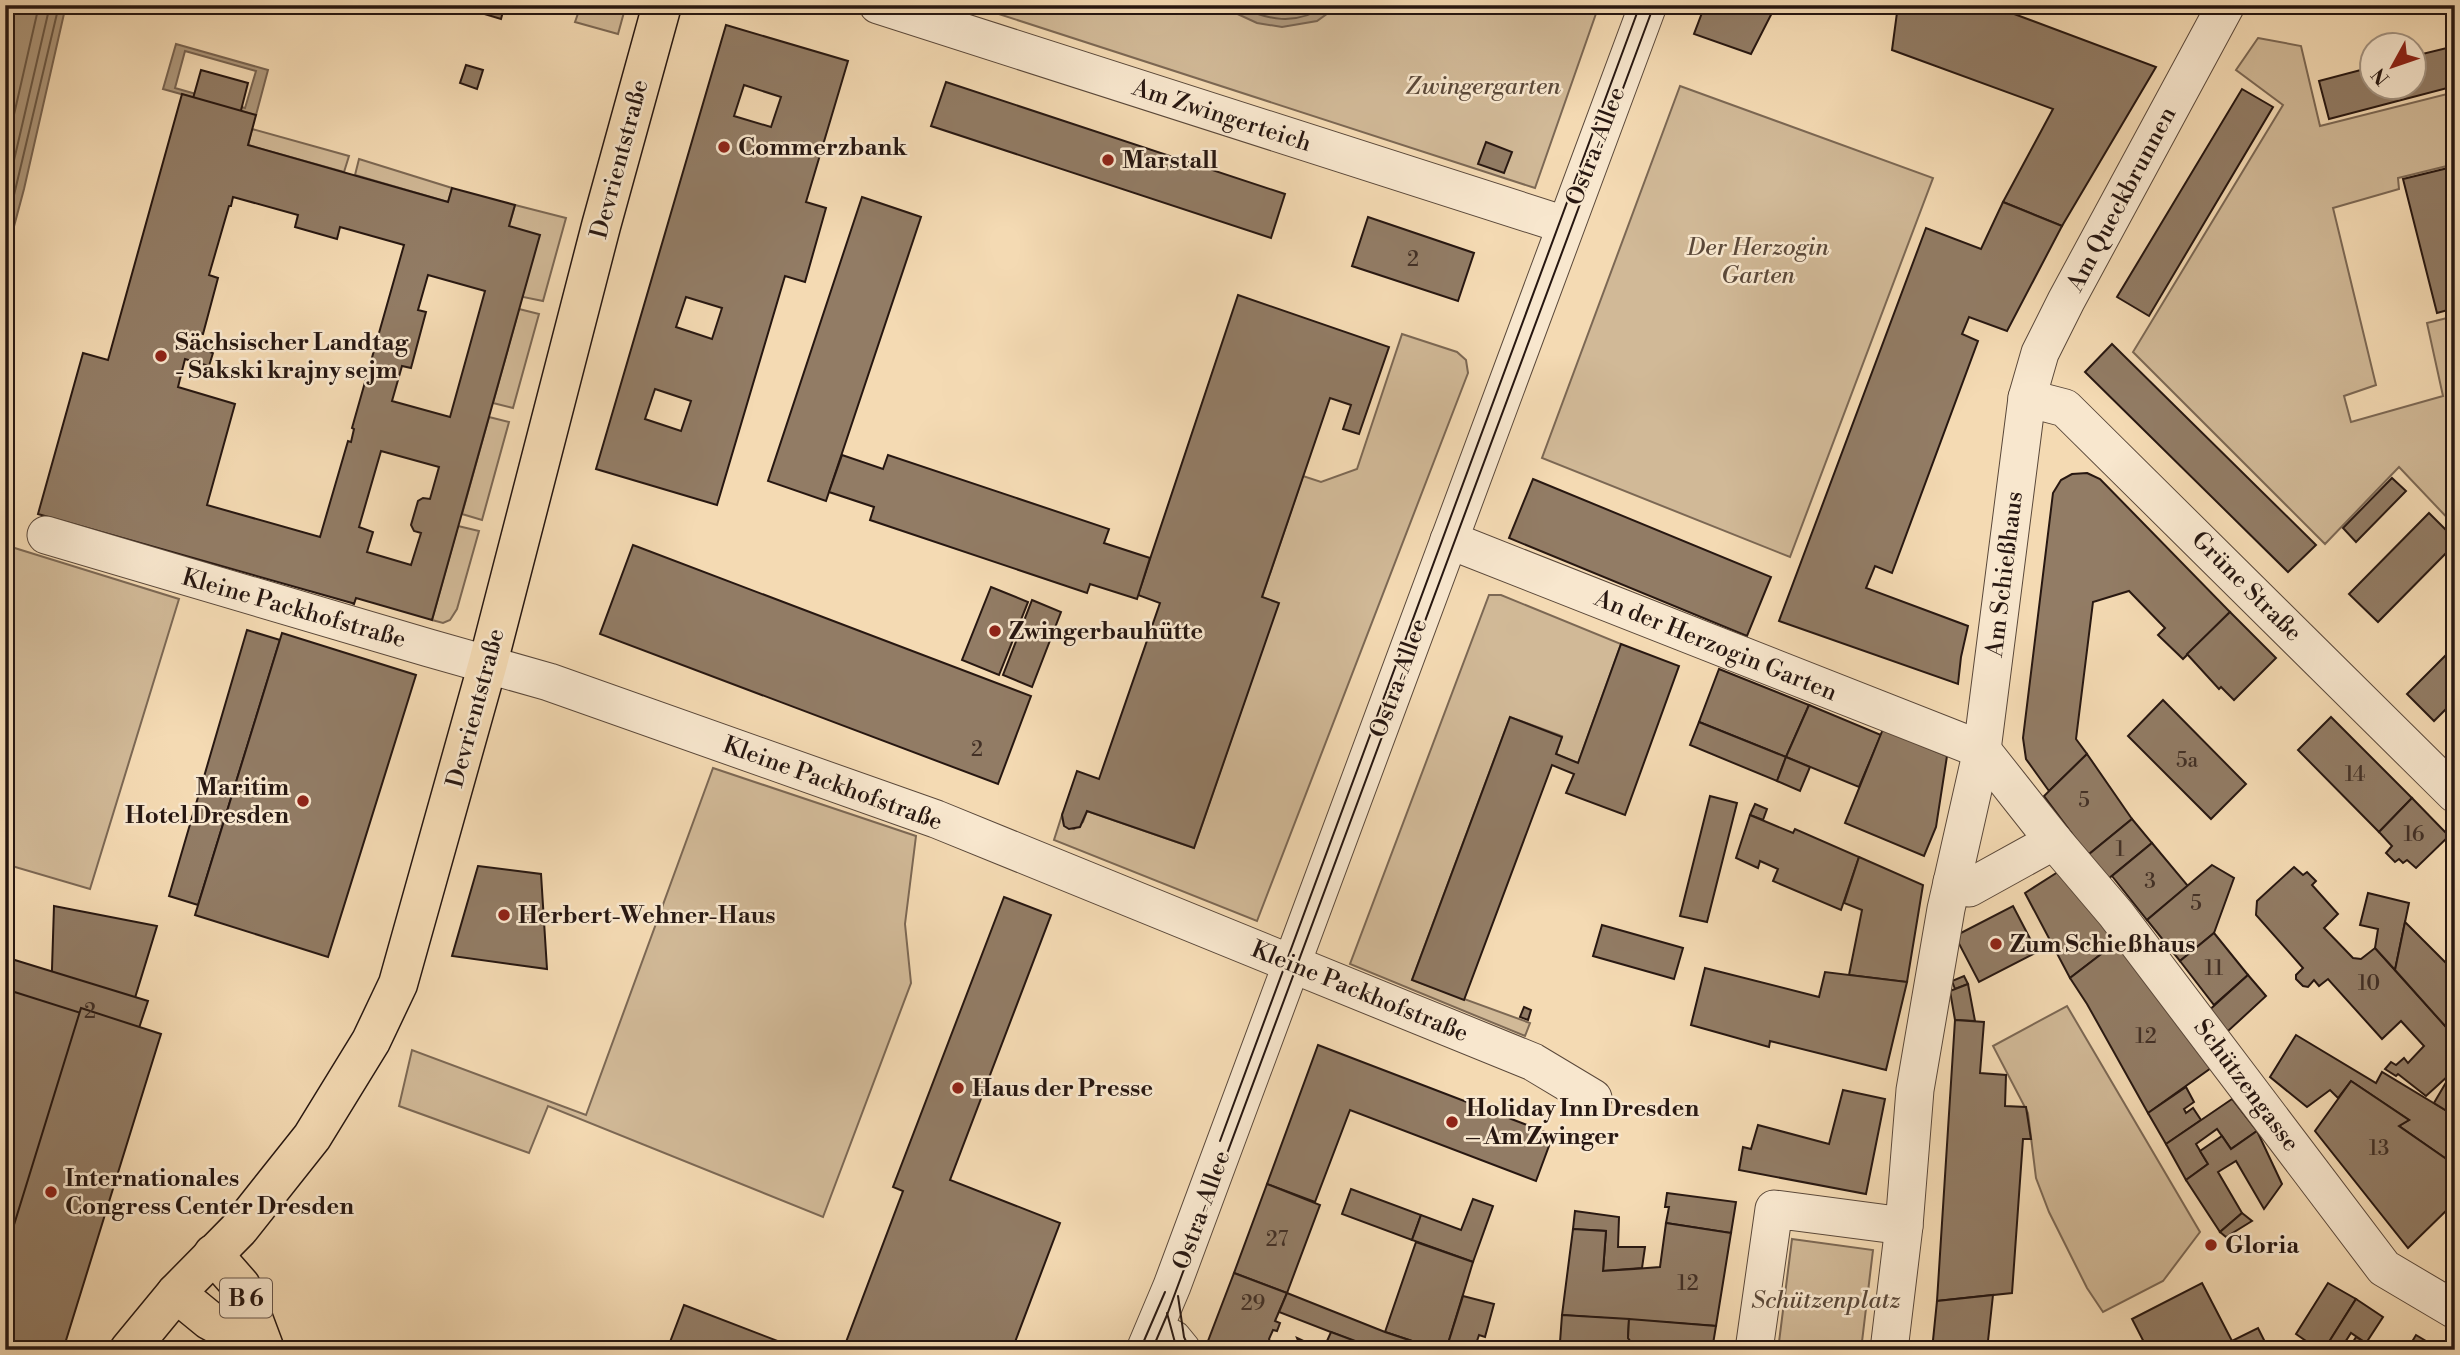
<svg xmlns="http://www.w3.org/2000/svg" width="2460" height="1355" viewBox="0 0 2460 1355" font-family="'Libre Bodoni',serif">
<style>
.green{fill:#d1b997;stroke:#7c6854;stroke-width:2}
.water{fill:#ae987c;stroke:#786451;stroke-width:2;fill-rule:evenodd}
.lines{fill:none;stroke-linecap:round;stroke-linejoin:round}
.shore{stroke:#6a5846;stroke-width:2}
.building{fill:#927c65;stroke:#271711;stroke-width:2;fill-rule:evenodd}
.minor-casing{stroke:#5a483a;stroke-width:39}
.major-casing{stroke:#271711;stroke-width:41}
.minor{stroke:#f8e7ce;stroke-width:37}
.major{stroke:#f4dab3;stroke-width:38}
.tram{stroke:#271711;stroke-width:2}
.poi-dot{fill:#8f2418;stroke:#f8e7ce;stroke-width:2.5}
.labels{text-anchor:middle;stroke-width:5;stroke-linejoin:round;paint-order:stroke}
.number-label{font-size:21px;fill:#423026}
.shield{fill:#f8e7ce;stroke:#66554a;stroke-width:2}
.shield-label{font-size:23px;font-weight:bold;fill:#271711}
.park-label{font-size:24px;font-style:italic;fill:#5a4839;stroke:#f8e7ce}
.street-label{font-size:24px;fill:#271711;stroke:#f8e7ce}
.poi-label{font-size:24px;font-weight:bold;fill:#271711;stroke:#f8e7ce;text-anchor:start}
</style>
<rect width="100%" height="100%" fill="#f4dab3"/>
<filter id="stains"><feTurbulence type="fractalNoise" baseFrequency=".00286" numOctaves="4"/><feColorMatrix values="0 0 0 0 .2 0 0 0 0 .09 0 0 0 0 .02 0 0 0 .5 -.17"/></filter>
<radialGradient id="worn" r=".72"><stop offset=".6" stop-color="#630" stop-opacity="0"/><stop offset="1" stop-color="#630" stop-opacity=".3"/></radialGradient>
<g class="green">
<polygon points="581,5 626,5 618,34 575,22"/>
<polygon points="971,5 1599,5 1535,188"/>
<polygon points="2258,38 2301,46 2320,126 2455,92 2455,177 2451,165 2398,178 2399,189 2333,208 2376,385 2344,396 2351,422 2443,396 2427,323 2455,316 2455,526 2399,467 2325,544 2133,352 2283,105 2236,70"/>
<polygon points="1680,86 1933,178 1790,557 1542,458"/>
<polygon points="252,129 349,156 344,172 248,145"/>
<polygon points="359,159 452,188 448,202 355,175"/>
<polygon points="515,205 566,218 543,301 523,297 509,226"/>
<polygon points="519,309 539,314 513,408 493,403"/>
<polygon points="1402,334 1457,352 1466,360 1468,373 1257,921 1054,840 1062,815 1064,825 1074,829 1083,822 1087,811 1194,848 1278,603 1262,597 1303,476 1321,482 1357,469"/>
<polygon points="489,417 509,422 482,520 462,514"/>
<polygon points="458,526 479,531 457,609 450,620 443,623 432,620"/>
<polygon points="5,545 179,599 90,889 5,864"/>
<polygon points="1489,595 1501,595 1621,644 1578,763 1556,754 1562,736 1510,717 1412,980 1530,1023 1525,1036 1350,964"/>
<polygon points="713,768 916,836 905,924 911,983 823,1217 548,1106 529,1153 399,1106 412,1050 586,1115"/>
<polygon points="2067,1006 2200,1232 2163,1281 2103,1312 2087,1288 2049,1212 2036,1178 2028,1113 1993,1046"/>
<polygon points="1792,1239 1873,1250 1861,1350 1778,1350"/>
</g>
<g class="water">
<polygon points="5,5 66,5 24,189 5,260"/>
<polygon points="1218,5 1350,5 1331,11 1317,21 1282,27 1257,23"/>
<path d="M 176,44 L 268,70 L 256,115 L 163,89 ZM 185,51 L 256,71 L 245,108 L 175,88 Z"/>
</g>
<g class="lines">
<g class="shore">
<path d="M 1235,5 C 1268,20 1295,27 1327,5"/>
<polyline points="5,154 39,5"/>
<polyline points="5,199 50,5"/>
<polyline points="5,233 59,5"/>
</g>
</g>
<g class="building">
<polygon points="469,5 494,5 504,8 501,19 468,9"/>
<polygon points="1705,5 1776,5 1751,54 1694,34"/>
<polygon points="1898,5 1990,5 2156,67 2062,226 2003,202 2053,109 1892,50"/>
<path d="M 726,25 L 848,61 L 806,202 L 826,208 L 805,282 L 785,276 L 717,505 L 596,469 ZM 744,85 L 781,97 L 771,127 L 734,116 ZM 686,297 L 722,308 L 712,339 L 676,327 ZM 655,389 L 691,401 L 681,431 L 645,419 Z"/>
<polygon points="2455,46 2455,86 2329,119 2319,81 2372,67 2372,88 2414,88 2414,56"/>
<polygon points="466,65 483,70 477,89 460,83"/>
<polygon points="201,70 248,83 238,122 190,109"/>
<polygon points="946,82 1285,194 1271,238 931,126"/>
<polygon points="2242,89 2273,107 2149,316 2117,297"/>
<path d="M 182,94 L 256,115 L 248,145 L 448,202 L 452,188 L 515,205 L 509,226 L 540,235 L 432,620 L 356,598 L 354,604 L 352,603 L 38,514 L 83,353 L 108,360 ZM 233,197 L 298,215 L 295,227 L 337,239 L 340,227 L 404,245 L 352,428 L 354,429 L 351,442 L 348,441 L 320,537 L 207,505 L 235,404 L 178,387 L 185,359 L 209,366 L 213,353 L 190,346 L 194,332 L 203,334 L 218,278 L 209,275 L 229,206 L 231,206 ZM 428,275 L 485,291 L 450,417 L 392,401 L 402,366 L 411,368 L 426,312 L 418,310 ZM 381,451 L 439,467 L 430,499 L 423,498 L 418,501 L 411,525 L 414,531 L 421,533 L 411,565 L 367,552 L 373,532 L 359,527 Z"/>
<polygon points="1486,142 1512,152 1504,173 1478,164"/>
<polygon points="2448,168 2455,194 2455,308 2437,313 2403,179"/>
<polygon points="862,197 921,217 826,501 768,481"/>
<polygon points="2003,202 2062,226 2007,331 1969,317 1962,334 1978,341 1892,573 1875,566 1866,588 1968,626 1961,657 1958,684 1779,621 1926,228 1981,249"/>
<polygon points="1368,217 1474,253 1458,301 1352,266"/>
<polygon points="1238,295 1389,347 1359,434 1343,429 1351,405 1330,398 1262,597 1279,603 1194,848 1087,811 1080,827 1069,829 1064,826 1062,815 1077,771 1099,779 1160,603 1138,595"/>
<polygon points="2112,344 2316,545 2288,572 2085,372"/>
<polygon points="842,455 883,469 888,455 1109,529 1104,543 1150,558 1137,599 1090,584 1087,593 870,520 874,507 829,492"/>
<polygon points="2087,473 2100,479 2230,612 2183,659 2158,635 2165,628 2129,591 2093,602 2076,739 2087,754 2049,791 2026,759 2023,738 2053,493 2061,480 2072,474"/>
<polygon points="2392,478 2406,491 2356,542 2343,528"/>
<polygon points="1533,479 1771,577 1747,636 1509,538"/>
<polygon points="2429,513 2455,539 2455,544 2378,622 2349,594"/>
<polygon points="633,545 1031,696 998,784 600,634"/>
<polygon points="991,587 1028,602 999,675 962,660"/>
<polygon points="1032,600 1061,612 1032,687 1003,675"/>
<polygon points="2230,612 2276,658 2234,700 2221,687 2219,689 2187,654"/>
<polygon points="247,630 280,640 198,905 169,896"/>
<polygon points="282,633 416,675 328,957 195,915"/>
<polygon points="1621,644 1679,666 1625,815 1566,793 1574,774 1552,765 1464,1000 1412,980 1510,717 1562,737 1556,754 1578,763"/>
<polygon points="2455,646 2455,700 2434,721 2407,694"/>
<polygon points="1719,669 1809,705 1786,757 1699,722"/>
<polygon points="2163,700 2246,784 2211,819 2128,736"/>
<polygon points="1809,705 1881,735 1859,787 1786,757"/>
<polygon points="2331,717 2412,798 2379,832 2298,750"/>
<polygon points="1699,722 1786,757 1777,781 1690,745"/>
<polygon points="1883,729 1947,756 1936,827 1924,856 1845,823"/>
<polygon points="2087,754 2132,819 2088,855 2044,796"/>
<polygon points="1786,757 1810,767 1800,791 1777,781"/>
<polygon points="1710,796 1737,803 1707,922 1680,916"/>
<polygon points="2412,798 2449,836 2416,868 2407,860 2403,863 2399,859 2395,862 2386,853 2392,846 2379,832"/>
<polygon points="1755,804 1767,809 1763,820 1750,815"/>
<polygon points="1750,815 1793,833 1795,829 1859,857 1841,910 1773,881 1778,869 1760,861 1758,868 1736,858"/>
<polygon points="2132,819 2152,843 2108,879 2088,855"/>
<polygon points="2152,843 2188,886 2147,920 2112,876"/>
<polygon points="1859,857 1923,885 1907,982 1849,975 1862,910 1844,903"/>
<polygon points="2212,865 2234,878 2214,933 2180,961 2147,920"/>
<polygon points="478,866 541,874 547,969 452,956"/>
<polygon points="2294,867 2303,875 2307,872 2316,881 2312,885 2338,914 2324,928 2353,958 2361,959 2375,948 2455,1037 2455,1064 2449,1075 2426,1096 2398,1074 2396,1076 2385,1069 2391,1062 2396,1065 2404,1058 2408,1063 2424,1046 2401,1021 2382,1039 2328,979 2319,986 2314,980 2308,987 2303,986 2296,979 2296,975 2303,968 2256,915 2257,901"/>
<polygon points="2061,870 2117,942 2070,978 2025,893"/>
<polygon points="2368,893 2409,903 2395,970 2375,948 2378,929 2360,925"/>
<polygon points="1004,897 1051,915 950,1180 1060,1223 1012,1350 843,1350 903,1191 893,1187"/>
<polygon points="54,906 157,926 127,1024 51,1000"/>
<polygon points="2013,906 2037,952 1979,982 1955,936"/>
<polygon points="2405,922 2455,972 2455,1037 2395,970"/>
<polygon points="1602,925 1683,948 1674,979 1593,956"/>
<polygon points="2214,933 2248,975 2214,1005 2180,961"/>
<polygon points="2117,942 2211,1068 2148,1113 2087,1004 2070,978"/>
<polygon points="5,957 148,1001 138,1031 144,1033 49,1350 5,1350"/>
<polygon points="1705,968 1819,997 1825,972 1907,982 1886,1070 1770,1041 1769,1047 1691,1025"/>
<polygon points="2248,975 2266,996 2227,1032 2206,1013"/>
<polygon points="1964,976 1968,984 1955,989 1952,981"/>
<polygon points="1968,984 1975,1021 1955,1020 1950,991"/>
<polygon points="5,989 144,1033 49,1350 5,1350"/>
<polygon points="1524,1007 1531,1010 1528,1020 1520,1017"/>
<polygon points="81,1008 161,1034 63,1350 5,1350 5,1254"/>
<polygon points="1955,1020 1984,1022 1980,1073 2006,1075 2005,1106 2026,1107 2031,1139 2023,1139 2012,1293 1937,1301"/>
<polygon points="2296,1035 2376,1083 2382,1072 2455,1116 2455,1165 2399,1126 2409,1120 2351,1081 2338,1098 2330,1090 2307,1107 2270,1077"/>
<polygon points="1318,1045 1553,1135 1536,1181 1350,1110 1315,1202 1267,1184"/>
<polygon points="2448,1079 2455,1083 2455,1116 2434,1103"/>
<polygon points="2351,1081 2409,1120 2399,1126 2455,1165 2455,1202 2408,1248 2315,1131"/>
<polygon points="2186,1087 2194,1102 2184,1109 2186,1113 2193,1108 2201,1120 2166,1144 2148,1113"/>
<polygon points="1843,1090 1885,1099 1866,1194 1739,1170 1743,1147 1751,1149 1758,1125 1829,1144"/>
<polygon points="2232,1099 2257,1131 2231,1149 2217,1129 2196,1144 2208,1164 2186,1180 2166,1144"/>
<polygon points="2257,1131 2282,1184 2264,1209 2236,1161 2218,1172 2242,1213 2220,1232 2186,1180 2208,1164 2200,1151 2222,1136 2231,1149"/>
<polygon points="1267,1184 1320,1205 1287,1293 1234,1273"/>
<polygon points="1351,1189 1421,1215 1412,1240 1342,1214"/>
<polygon points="1667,1193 1736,1202 1731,1233 1666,1223 1669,1207 1665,1207"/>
<polygon points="1473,1199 1493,1206 1473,1262 1412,1240 1421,1215 1461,1230"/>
<polygon points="1575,1211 1619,1217 1618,1247 1645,1247 1642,1268 1603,1271 1606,1231 1573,1229"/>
<polygon points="2242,1213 2252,1221 2226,1237 2220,1232"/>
<polygon points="1666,1223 1731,1233 1716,1326 1562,1315 1573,1229 1606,1231 1603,1271 1634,1269 1660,1267"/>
<polygon points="1416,1242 1473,1262 1446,1350 1439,1350 1385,1332"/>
<polygon points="1234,1273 1287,1293 1275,1321 1280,1323 1277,1331 1273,1330 1269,1339 1272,1346 1265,1350 1212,1350 1208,1341"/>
<polygon points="2202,1283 2232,1341 2258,1328 2269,1350 2148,1350 2132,1319"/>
<polygon points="2328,1283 2356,1299 2324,1350 2319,1350 2296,1334"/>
<polygon points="1287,1293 1385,1332 1439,1350 1377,1350 1279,1312"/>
<polygon points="1993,1295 1987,1350 1932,1350 1937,1301"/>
<polygon points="1463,1296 1494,1304 1485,1337 1479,1335 1474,1350 1446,1350"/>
<polygon points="2356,1299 2383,1317 2366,1343 2351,1333 2340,1350 2334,1350 2327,1345"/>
<polygon points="684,1305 801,1350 667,1350"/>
<polygon points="1562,1315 1629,1319 1628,1338 1631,1342 1624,1349 1560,1342"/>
<polygon points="1629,1319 1716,1326 1712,1350 1654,1350 1655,1345 1631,1342 1628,1338"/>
<polygon points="1331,1332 1374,1348 1323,1350"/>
<polygon points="2416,1335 2441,1350 2407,1350"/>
<polygon points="2356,1337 2366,1343 2362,1350 2348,1350"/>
<polygon points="1297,1338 1323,1350 1302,1350"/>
</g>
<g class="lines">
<g class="minor-casing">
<g id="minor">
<polyline points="878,5 1565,225"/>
<polyline points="2027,398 2065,408 2455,794"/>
<polyline points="46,535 429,648 549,682 936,819 1533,1062 1593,1098"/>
<polyline points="1449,540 1982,750 2054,841 2116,914 2384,1268 2455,1310"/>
<polyline points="1952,882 1969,888 2054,841"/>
<polyline points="1155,1330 1173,1339 1182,1350"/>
<polyline points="1145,1350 1172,1286 1648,5"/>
<polyline points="1754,1350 1774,1209 1904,1226"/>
<polyline points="1889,1350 1904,1226 1915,1090 1946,909 1982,750 2027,398 2040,353 2066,301 2226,5"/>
</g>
</g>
<g class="major-casing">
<g id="major">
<polyline points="213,1254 241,1286 265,1350"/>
<polyline points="176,1293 209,1320 264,1350"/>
<polyline points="129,1350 176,1293 239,1229 312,1137 371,1041 398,984 488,663 601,226 662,5"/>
</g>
</g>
<use href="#minor" class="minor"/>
<use href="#major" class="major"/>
<g class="tram">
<polyline points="1220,1141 1640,5"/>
<polyline points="1178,1296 1184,1337 1190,1350"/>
<polyline points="1167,1313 1177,1350"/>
<polyline points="1140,1350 1165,1292"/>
<polyline points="1152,1350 1167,1315 1654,5"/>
</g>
</g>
<g class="poi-dot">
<circle cx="724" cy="147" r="7"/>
<circle cx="1108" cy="160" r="7"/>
<circle cx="161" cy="356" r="7"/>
<circle cx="995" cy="631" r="7"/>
<circle cx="303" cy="801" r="7"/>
<circle cx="504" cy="915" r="7"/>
<circle cx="1996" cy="944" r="7"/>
<circle cx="958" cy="1088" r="7"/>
<circle cx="1452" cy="1122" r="7"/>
<circle cx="51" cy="1192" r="7"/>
<circle cx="2211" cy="1245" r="7"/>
</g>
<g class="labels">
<g class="number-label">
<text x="1413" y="266">2</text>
<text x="977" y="756">2</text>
<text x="2187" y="767">5a</text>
<text x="2355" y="781">14</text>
<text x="2084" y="807">5</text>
<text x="2414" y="841">16</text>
<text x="2120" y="856">1</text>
<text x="2150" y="888">3</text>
<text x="2196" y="910">5</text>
<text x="2214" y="975">11</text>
<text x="2369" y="990">10</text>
<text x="90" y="1018">2</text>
<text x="2146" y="1043">12</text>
<text x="2379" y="1155">13</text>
<text x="1277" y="1246">27</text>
<text x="1688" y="1290">12</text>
<text x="1253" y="1310">29</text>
</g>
<rect class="shield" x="220" y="1278.5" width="52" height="39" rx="5"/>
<g class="shield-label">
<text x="246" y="1306">B 6</text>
</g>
<g class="park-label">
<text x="1483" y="94">Zwingergarten</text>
<text x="1758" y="255">Der Herzogin<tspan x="1758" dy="28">Garten</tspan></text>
<text x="1826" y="1308">Schützenplatz</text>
</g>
<g class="street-label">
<text transform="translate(1222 115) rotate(18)" y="8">Am Zwingerteich</text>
<text transform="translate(1595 146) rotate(-69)" y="8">Ostra-Allee</text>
<text transform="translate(619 159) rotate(-75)" y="8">Devrientstraße</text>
<text transform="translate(2121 199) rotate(-62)" y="8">Am Queckbrunnen</text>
<text transform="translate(2004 574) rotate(-83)" y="8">Am Schießhaus</text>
<text transform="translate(2247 586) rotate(45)" y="8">Grüne Straße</text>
<text transform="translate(294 608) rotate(16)" y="8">Kleine Packhofstraße</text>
<text transform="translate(1716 645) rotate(22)" y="8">An der Herzogin Garten</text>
<text transform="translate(1398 678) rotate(-70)" y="8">Ostra-Allee</text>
<text transform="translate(475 708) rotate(-75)" y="8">Devrientstraße</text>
<text transform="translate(833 783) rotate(20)" y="8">Kleine Packhofstraße</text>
<text transform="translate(1360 991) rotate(22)" y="8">Kleine Packhofstraße</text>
<text transform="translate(2247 1085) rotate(53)" y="8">Schützengasse</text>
<text transform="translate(1201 1210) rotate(-70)" y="8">Ostra-Allee</text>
</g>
<g class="poi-label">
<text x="738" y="155">Commerzbank</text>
<text x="1122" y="168">Marstall</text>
<text x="175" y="350">Sächsischer Landtag<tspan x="175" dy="28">- Sakski krajny sejm</tspan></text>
<text x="1009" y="639">Zwingerbauhütte</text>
<text x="289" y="795" text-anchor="end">Maritim<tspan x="289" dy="28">Hotel Dresden</tspan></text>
<text x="518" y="923">Herbert-Wehner-Haus</text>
<text x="2010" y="952">Zum Schießhaus</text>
<text x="972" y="1096">Haus der Presse</text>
<text x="1466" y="1116">Holiday Inn Dresden<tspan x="1466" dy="28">– Am Zwinger</tspan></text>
<text x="65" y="1186">Internationales<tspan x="65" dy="28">Congress Center Dresden</tspan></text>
<text x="2225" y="1253">Gloria</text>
</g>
</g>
<rect width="2460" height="1355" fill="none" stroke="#f4dab3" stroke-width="28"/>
<rect x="7" y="7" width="2446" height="1341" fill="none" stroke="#271711" stroke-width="3.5"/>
<rect x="14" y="14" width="2432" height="1327" fill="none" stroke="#271711" stroke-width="2"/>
<g transform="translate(2393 66) rotate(230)"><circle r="33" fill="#f8e7ce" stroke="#a49482" stroke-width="2"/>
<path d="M0-5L12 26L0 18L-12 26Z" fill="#8f2418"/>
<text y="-10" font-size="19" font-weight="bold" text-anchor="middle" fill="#271711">N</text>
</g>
<rect width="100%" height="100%" filter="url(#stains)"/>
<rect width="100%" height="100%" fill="url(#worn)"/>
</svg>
